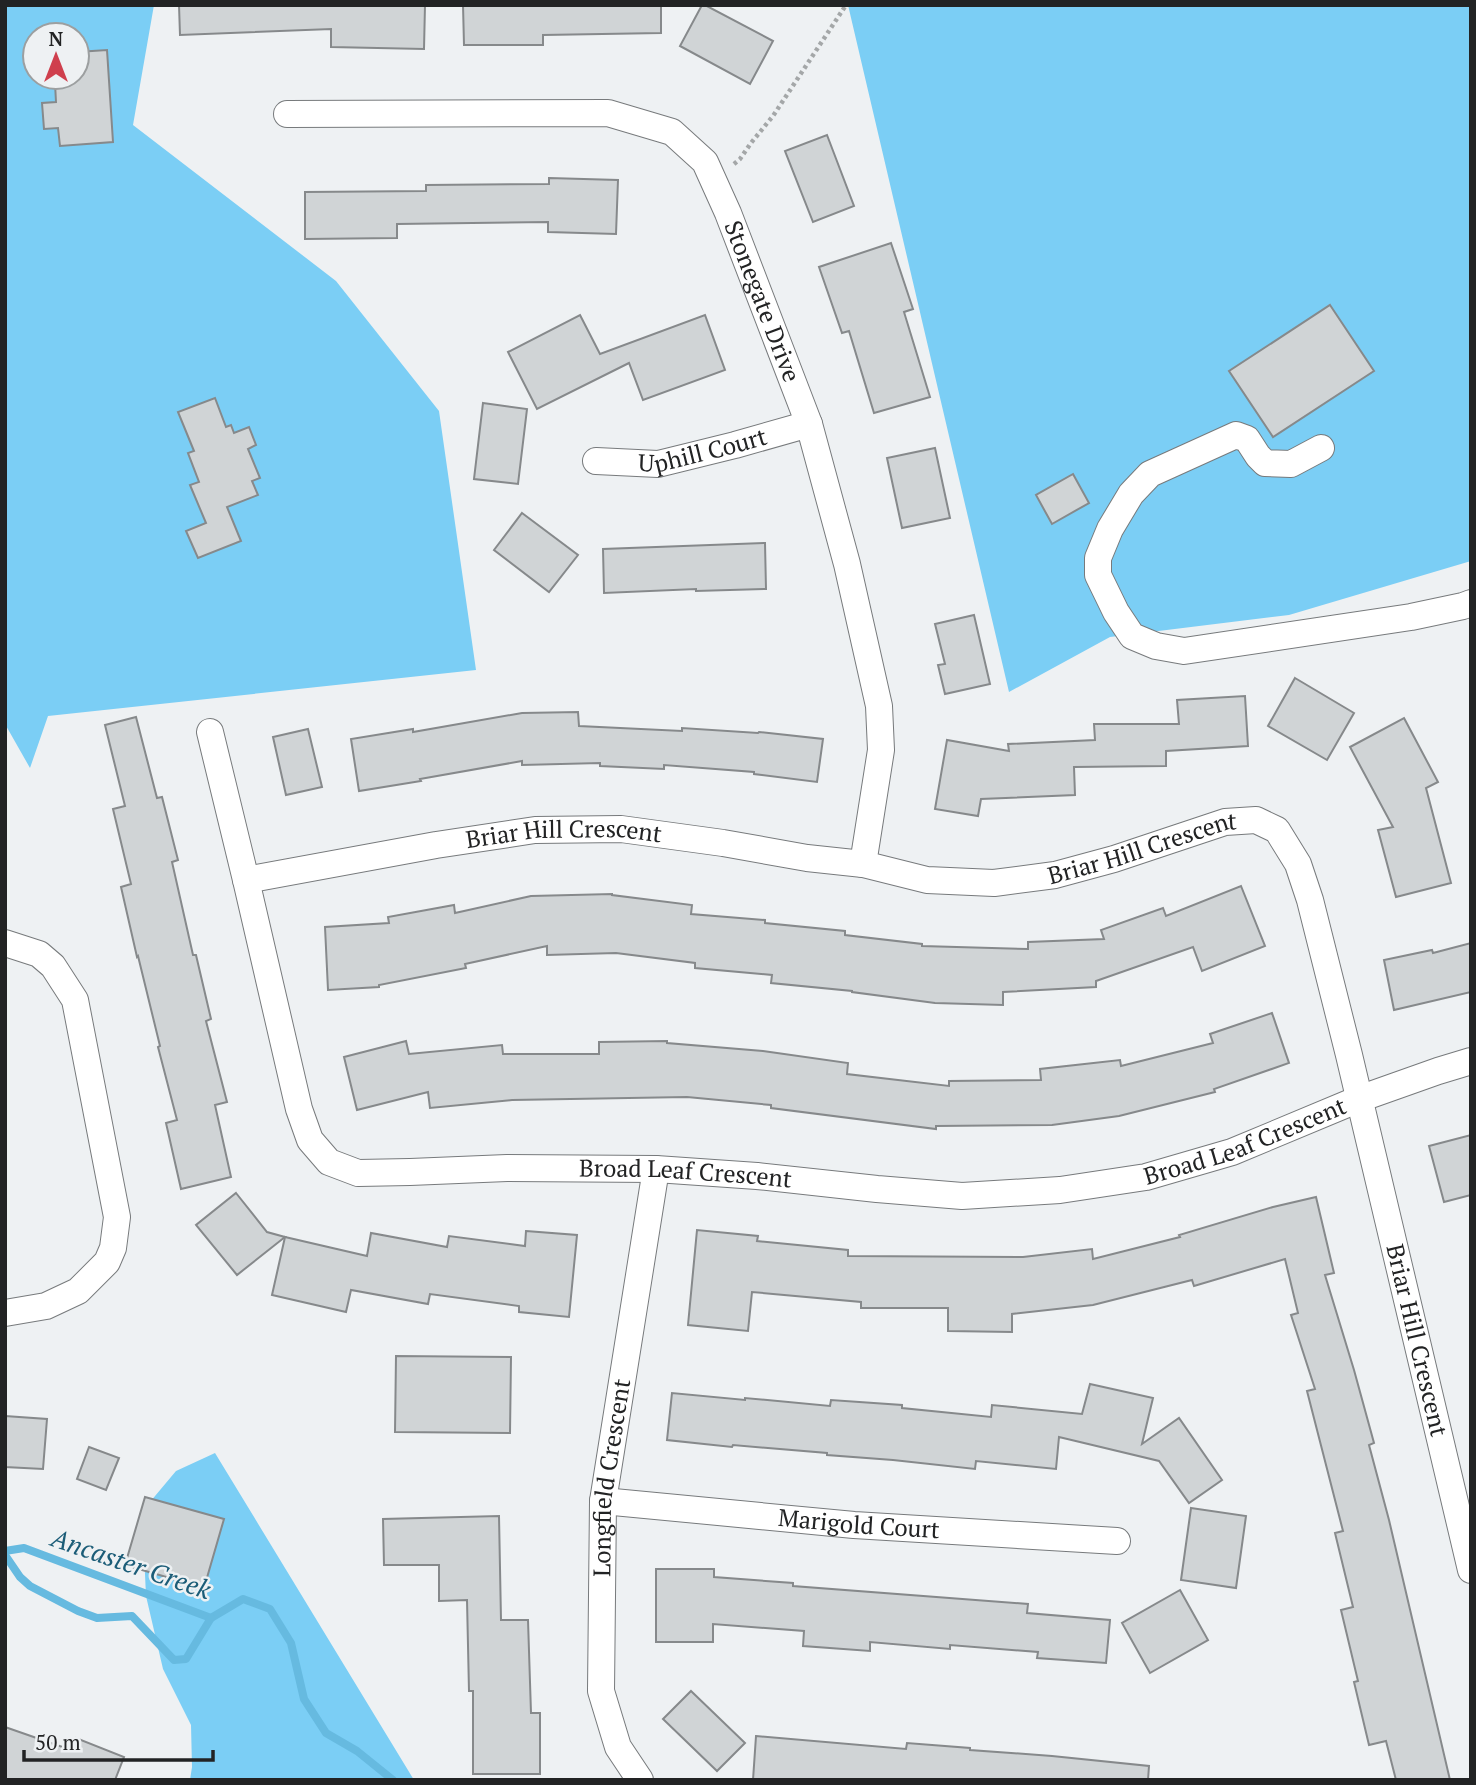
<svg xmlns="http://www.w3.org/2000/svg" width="1476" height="1785" viewBox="0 0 1476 1785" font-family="'PT Serif',serif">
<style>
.forest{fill:#7bcef5;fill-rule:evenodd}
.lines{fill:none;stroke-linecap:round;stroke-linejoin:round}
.stream{stroke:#66bae0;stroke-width:8}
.building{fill:#d0d4d6;stroke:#86898b;stroke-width:2}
.minor-casing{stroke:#777a7c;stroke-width:28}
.path{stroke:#a4a7a8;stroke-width:4.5;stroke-dasharray:3.5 3.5;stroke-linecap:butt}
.minor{stroke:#fff;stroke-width:26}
.labels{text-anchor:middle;stroke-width:5;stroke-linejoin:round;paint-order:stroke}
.street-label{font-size:24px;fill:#222324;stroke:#eef1f3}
.water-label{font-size:26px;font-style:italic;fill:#1c5d78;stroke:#eef1f3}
</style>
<rect width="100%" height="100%" fill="#eef1f3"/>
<g class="forest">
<path d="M 5,5 L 154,5 L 133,125 L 336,281 L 439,411 L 476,670 L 48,716 L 30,768 L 5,724 ZM 35,35 L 77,35 L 77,77 L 35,77 Z"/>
<polygon points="848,5 1471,5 1471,561 1289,615 1110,637 1009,692"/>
<polygon points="215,1453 414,1780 190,1780 192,1767 191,1725 163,1669 146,1596 143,1531 150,1502 176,1471"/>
</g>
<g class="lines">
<g class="stream">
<polyline points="5,1551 24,1548 211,1618 243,1599 270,1609 291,1643 304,1699 326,1733 357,1751 393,1780"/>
<polyline points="5,1555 20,1577 30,1586 78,1611 97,1618 132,1616 174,1660 186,1659 211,1618"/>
</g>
</g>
<g class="building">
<polygon points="179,5 425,5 424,49 331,47 331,29 180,35"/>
<polygon points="463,5 661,5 661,33 543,35 543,45 464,45"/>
<polygon points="702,5 705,5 773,41 750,84 680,46"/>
<polygon points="107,50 113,142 60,146 58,128 44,129 42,103 56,102 55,83 72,82 72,77 77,77 77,52"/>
<polygon points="827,135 854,206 813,222 785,151"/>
<polygon points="549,178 618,180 616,234 548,232 548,222 397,224 397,238 305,239 305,192 426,191 426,185 549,184"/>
<polygon points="891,243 913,309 904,312 930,397 874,413 849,331 842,333 819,267"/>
<polygon points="1330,305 1374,371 1273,437 1229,371"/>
<polygon points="580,315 600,354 705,315 725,370 643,400 629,363 537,409 508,352"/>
<polygon points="215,398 226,427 231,425 234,433 249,427 256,445 248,449 260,478 252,481 258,495 227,507 241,541 198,558 186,531 206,523 190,485 199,482 188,453 194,451 178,412"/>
<polygon points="483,403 527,409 518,484 474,479"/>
<polygon points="935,448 950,518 902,528 887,458"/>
<polygon points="1073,474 1089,503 1052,524 1036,495"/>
<polygon points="522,513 578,555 549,592 494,550"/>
<polygon points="765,543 766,589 696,591 696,589 604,593 603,549"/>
<polygon points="974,615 990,684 945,694 938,665 945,664 935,624"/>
<polygon points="1295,678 1354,713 1327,760 1268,726"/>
<polygon points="1245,696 1248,746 1166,751 1166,766 1074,767 1075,795 981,799 978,816 935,809 947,740 1009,751 1008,744 1095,740 1094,724 1179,724 1177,700"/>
<polygon points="578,712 579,726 682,731 682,728 758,733 759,732 823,739 817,782 754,774 754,772 664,765 664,769 600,766 600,763 522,765 522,761 420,779 421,781 359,791 351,739 413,729 413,732 522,713"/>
<polygon points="136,717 157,798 162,797 178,860 172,862 193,955 196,955 211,1019 206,1021 227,1102 215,1105 231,1177 181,1189 166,1123 177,1120 158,1047 160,1046 138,956 137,957 121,887 131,884 113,809 125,806 105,725"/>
<polygon points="1404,718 1438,782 1426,788 1451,883 1396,897 1378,830 1393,827 1350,747"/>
<polygon points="308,729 322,787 286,795 273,737"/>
<polygon points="1241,886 1265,946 1202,971 1193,947 1096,981 1096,987 1003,992 1003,1005 935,1003 852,992 852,991 771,983 772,975 695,968 695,963 616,953 547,955 547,946 465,964 466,968 379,985 379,987 328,990 325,927 389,923 388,917 454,905 455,913 531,896 612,894 612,895 692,905 691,914 765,920 765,923 845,931 845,935 922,944 922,946 1028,949 1028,942 1104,939 1101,930 1163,908 1166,916"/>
<polygon points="1471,943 1471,992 1394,1010 1384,960 1432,950 1433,953"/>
<polygon points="1272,1013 1289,1063 1214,1089 1215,1092 1119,1116 1052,1125 936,1126 936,1129 771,1108 771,1105 687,1097 512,1100 430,1108 428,1092 357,1110 344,1057 406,1041 409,1054 502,1045 503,1054 599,1054 599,1042 667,1041 667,1043 763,1051 848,1063 847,1074 949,1086 949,1081 1041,1080 1040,1069 1120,1060 1121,1066 1213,1043 1210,1034"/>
<polygon points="1471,1135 1471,1195 1444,1202 1429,1146"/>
<polygon points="236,1193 267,1232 285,1237 237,1275 196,1225"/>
<polygon points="1316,1197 1334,1273 1325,1275 1354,1370 1374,1443 1369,1445 1389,1520 1450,1780 1396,1780 1386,1741 1369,1745 1354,1682 1358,1681 1341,1610 1353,1607 1335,1533 1343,1531 1307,1391 1315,1389 1291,1315 1298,1313 1285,1259 1194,1286 1192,1280 1093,1305 1012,1314 1012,1332 948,1331 948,1308 861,1308 861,1302 752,1292 748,1331 688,1325 697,1230 758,1236 757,1241 848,1250 848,1256 1023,1257 1092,1249 1093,1259 1180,1237 1179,1235 1273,1207"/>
<polygon points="526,1231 577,1235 569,1317 519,1312 519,1306 430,1294 428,1304 351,1290 346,1312 272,1295 285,1237 367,1256 371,1233 447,1247 449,1236 525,1246"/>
<polygon points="396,1356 511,1357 510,1433 395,1432"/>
<polygon points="1090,1384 1153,1398 1142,1444 1179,1418 1222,1480 1189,1503 1159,1461 1059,1437 1056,1469 976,1461 975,1469 893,1460 827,1455 827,1453 733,1445 732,1447 667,1440 672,1393 745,1400 745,1398 830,1406 831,1400 902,1405 902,1408 991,1417 992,1405 1082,1414"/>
<polygon points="5,1416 47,1419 43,1469 5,1467"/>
<polygon points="89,1447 119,1458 106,1490 77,1479"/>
<polygon points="145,1497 224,1519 204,1588 125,1565"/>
<polygon points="1191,1508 1246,1516 1236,1588 1181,1580"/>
<polygon points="499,1516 501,1620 528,1620 531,1713 540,1713 540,1774 473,1774 473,1691 469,1691 467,1600 439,1601 439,1565 384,1565 383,1519"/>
<polygon points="656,1569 714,1569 714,1577 793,1583 793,1586 1028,1604 1027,1613 1110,1620 1106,1663 1037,1658 1038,1652 950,1645 950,1649 870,1642 870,1651 803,1646 804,1631 713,1624 713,1642 656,1642"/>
<polygon points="1180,1590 1208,1640 1150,1673 1122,1623"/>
<polygon points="691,1691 745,1743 717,1771 663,1719"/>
<polygon points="5,1727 71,1750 76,1738 124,1757 115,1780 5,1780"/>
<polygon points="756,1736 906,1749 907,1743 970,1748 970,1750 1052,1756 1149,1766 1148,1780 753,1780"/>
</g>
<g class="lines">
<g class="minor-casing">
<g id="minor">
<path id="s1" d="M 287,114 L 608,113 L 672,132 L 705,162 L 728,213 L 809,424 L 847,564 L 879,706 L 881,750 L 863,864"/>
<polyline points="1321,448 1291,464 1265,463 1258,456 1247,439 1236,435 1150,474 1131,494 1110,529 1098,558 1098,575 1116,612 1132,636 1156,646 1184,651 1411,617 1463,606 1471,603"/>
<path id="s2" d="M 596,461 L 658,464 L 735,445 L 809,424"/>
<path id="s3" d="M 210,732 L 246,880 L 299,1109 L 310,1140 L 329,1162 L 358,1173 L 410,1172 L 507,1168 L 656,1169 L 757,1176 L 877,1189 L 962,1196 L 1060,1190 L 1146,1177 L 1232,1152 L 1359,1099 L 1438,1071 L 1471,1061"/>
<path id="s4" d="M 246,880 L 436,845 L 535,830 L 621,829 L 723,843 L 807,858 L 863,864 L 927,880 L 994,883 L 1055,875 L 1114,859 L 1225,822 L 1256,820 L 1277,830 L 1298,864 L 1310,900 L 1349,1055 L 1471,1570"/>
<polyline points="5,943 39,954 53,966 75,1000 117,1217 113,1248 107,1262 78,1291 46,1306 5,1313"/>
<path id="s5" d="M 603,1501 L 854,1525 L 1117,1541"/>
<path id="s6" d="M 640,1780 L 618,1747 L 601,1691 L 603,1501 L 656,1169"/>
</g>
</g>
<polyline class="path" points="734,164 740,159 751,143 773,116 846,5"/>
<use href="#minor" class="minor"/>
</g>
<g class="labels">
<g class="street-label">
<text dy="8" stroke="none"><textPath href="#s1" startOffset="583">Stonegate Drive</textPath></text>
<text dy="8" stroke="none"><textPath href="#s2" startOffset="108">Uphill Court</textPath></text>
<text dy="8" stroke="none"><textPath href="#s4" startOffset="322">Briar Hill Crescent</textPath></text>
<text dy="8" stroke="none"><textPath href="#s4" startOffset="910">Briar Hill Crescent</textPath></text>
<text dy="8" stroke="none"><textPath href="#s3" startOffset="1376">Broad Leaf Crescent</textPath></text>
<text dy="8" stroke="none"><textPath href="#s3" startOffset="808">Broad Leaf Crescent</textPath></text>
<text dy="8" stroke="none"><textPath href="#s4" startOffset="1582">Briar Hill Crescent</textPath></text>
<text dy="8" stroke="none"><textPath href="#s6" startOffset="312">Longfield Crescent</textPath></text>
<text dy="8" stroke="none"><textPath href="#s5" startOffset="257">Marigold Court</textPath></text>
</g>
<g class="water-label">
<text transform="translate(131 1564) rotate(19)" y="9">Ancaster Creek</text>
</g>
</g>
<rect width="1476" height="1785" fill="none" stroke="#222324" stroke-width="14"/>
<g transform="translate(56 56)"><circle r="33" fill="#eef1f3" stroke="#9c9fa0" stroke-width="2"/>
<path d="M0-5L12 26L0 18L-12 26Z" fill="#cf3f4d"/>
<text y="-10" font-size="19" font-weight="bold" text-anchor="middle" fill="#222324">N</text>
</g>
<path d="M24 1750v10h189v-10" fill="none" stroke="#222324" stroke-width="3.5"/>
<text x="35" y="1750" font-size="21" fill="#222324" stroke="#eef1f3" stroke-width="5" paint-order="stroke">50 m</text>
</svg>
